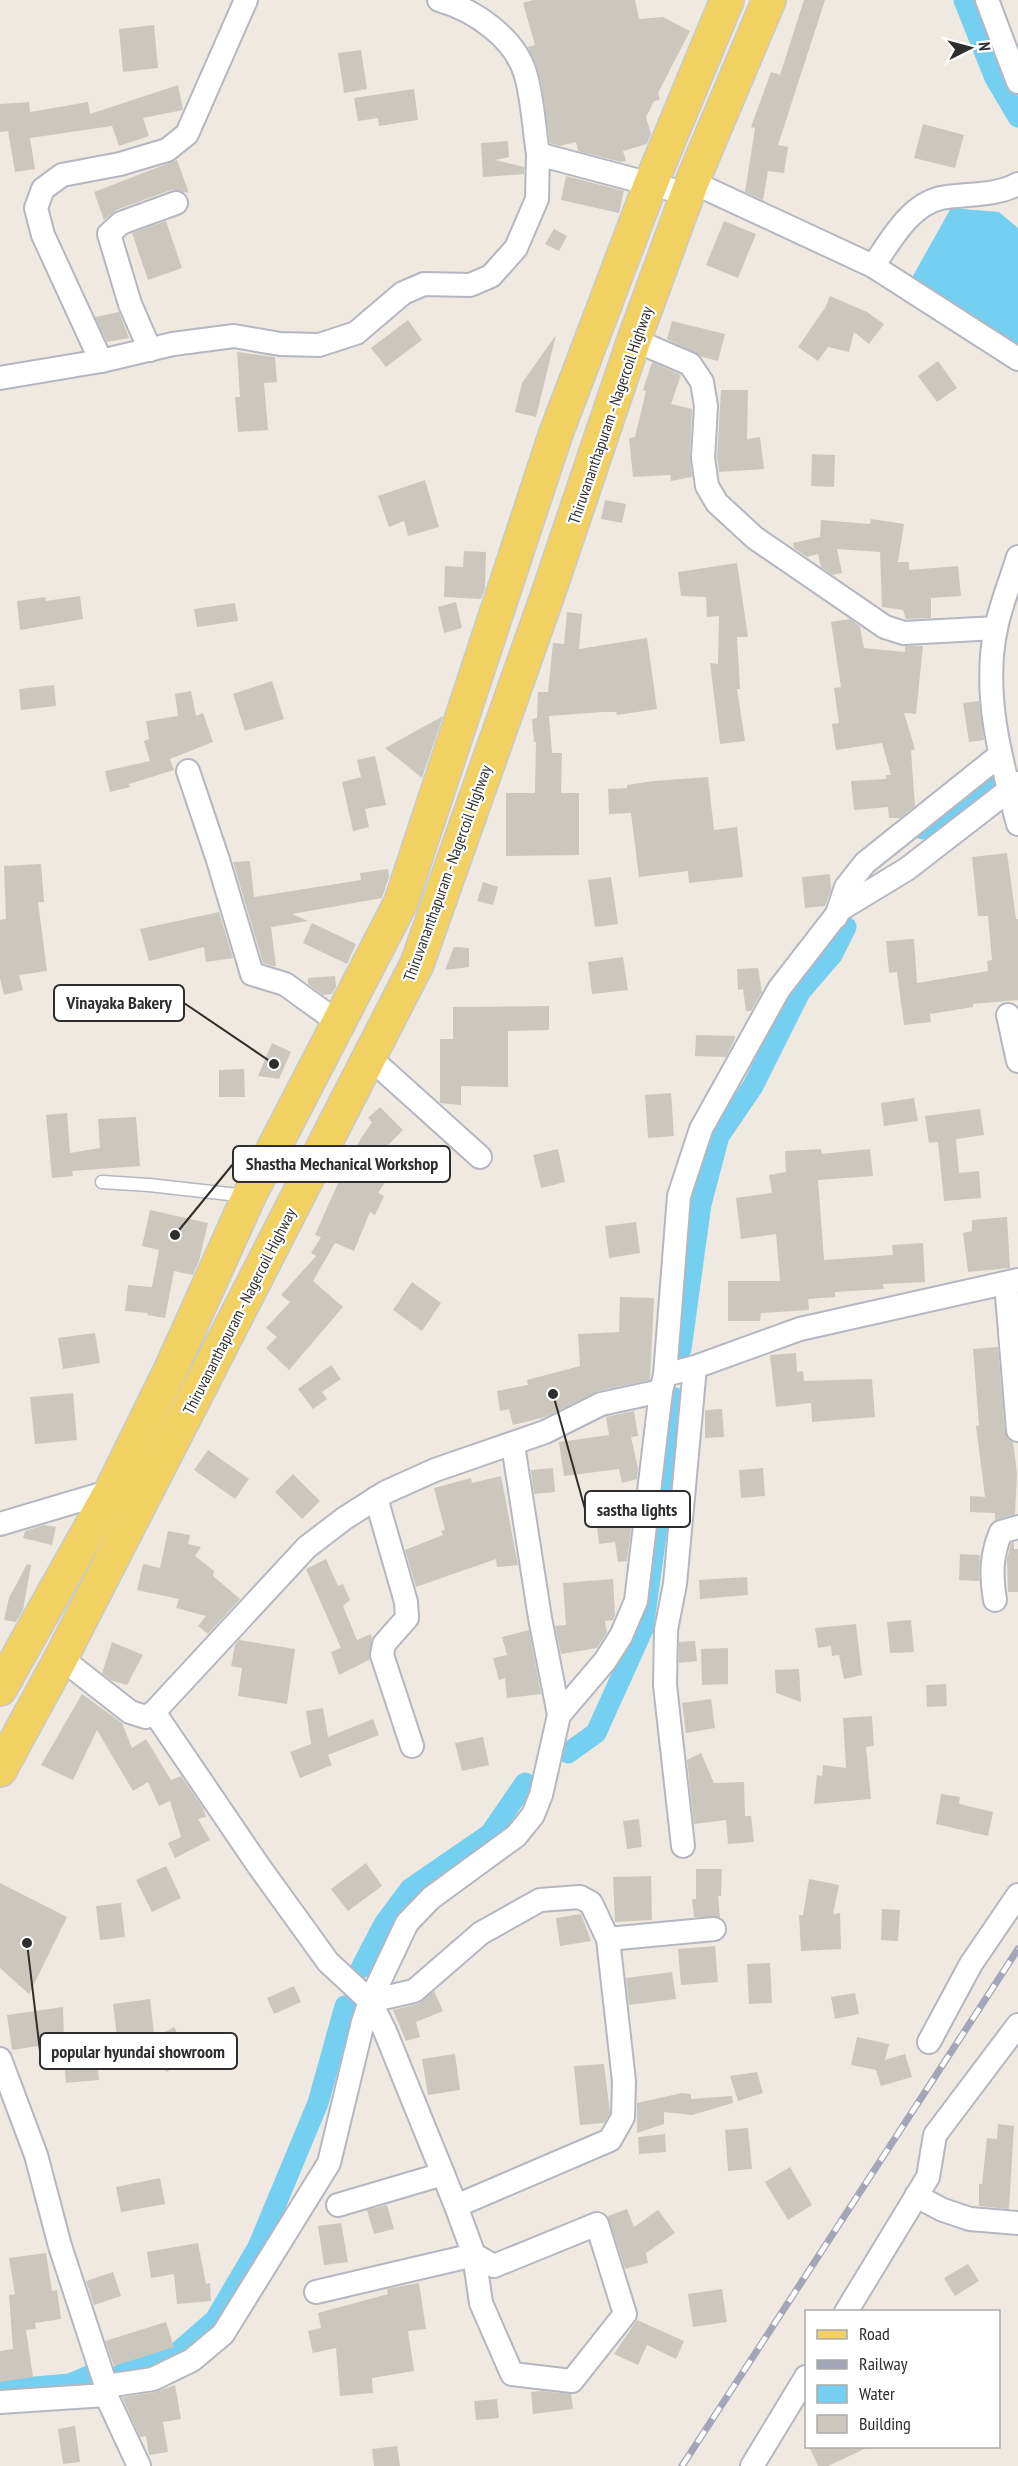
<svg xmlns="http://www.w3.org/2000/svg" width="1018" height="2466" viewBox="0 0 1018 2466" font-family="'PT Sans Narrow',sans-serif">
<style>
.water{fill:#75cff0}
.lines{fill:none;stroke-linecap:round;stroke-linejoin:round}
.canal{stroke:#75cff0;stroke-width:21}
.building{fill:#cbc7bf}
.service-casing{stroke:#b4b7c1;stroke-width:15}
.minor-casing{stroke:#b4b7c1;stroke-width:26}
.primary-casing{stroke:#c9c9c9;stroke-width:36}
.service{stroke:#fff;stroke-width:12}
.minor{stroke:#fff;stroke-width:22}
.primary{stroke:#f2d163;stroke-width:33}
.rail-casing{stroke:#a3a6b8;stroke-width:7}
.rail{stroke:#fff;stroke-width:4.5;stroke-dasharray:14;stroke-linecap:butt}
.labels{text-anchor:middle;stroke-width:4.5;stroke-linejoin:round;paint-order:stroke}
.street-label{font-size:16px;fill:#2e2e2e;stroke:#fff}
.leader{fill:none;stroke:#2e2e2e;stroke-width:2}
.callout-dot{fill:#2e2e2e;stroke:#fff;stroke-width:2}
.callout{fill:#fff;stroke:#2e2e2e;stroke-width:2}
.callout-label{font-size:18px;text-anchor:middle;font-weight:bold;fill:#2e2e2e}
</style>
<rect width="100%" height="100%" fill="#efe9e1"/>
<polygon class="water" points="951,208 999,212 1018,228 1018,344 909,283"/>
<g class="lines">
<g class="canal">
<polyline points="964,0 995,78 1018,117"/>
<polyline points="923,829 989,780"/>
<polyline points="681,1349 701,1204 719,1136 753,1086 800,992 832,955 846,927"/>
<polyline points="568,1753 596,1733 643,1629 675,1398"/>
<polyline points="361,1968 384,1924 410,1889 490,1834 525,1783"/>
<polyline points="121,2374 176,2354 215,2320 258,2247 318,2103 345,2006"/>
<polyline points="0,2390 70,2384 89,2376"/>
</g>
</g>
<g class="building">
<polygon points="533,0 635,0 639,19 663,17 690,31 658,93 660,100 654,101 646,117 651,134 647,144 623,151 626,161 621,162 578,151 576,142 560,146 550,143 541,82 528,47 535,45 523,3"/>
<polygon points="804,0 825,0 778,145 788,147 784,173 768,171 763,200 745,192 755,128 751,127 771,72 780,75"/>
<polygon points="154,25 158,68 123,72 119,29"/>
<polygon points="361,50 367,89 344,93 338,53"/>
<polygon points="178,85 183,110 143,118 149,136 119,146 112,126 30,138 35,169 15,172 8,131 0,132 0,104 29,102 30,112 88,102 90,114"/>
<polygon points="414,89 418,120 379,126 378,118 358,121 354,98"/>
<polygon points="923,124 964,135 955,168 914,158"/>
<polygon points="508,141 509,157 495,160 524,167 524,174 483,177 481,143"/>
<polygon points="177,160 189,193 171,190 116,210 104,220 94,192"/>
<polygon points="566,176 624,191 619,213 561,200"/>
<polygon points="166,221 182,268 148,280 132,233"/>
<polygon points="724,221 756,234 738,278 706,265"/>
<polygon points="554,229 567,236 559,251 545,244"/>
<polygon points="830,296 867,312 884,324 869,344 854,332 849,352 828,347 818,361 798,347 825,308"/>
<polygon points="119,312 129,338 107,342 95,317"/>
<polygon points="408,320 422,340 386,367 371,348"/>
<polygon points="672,321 725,334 718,361 702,357 667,339"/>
<polygon points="556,335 536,417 515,412 522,383"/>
<polygon points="237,352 275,357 277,382 264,383 268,430 238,432 235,397 240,397"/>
<polygon points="938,361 957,388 937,402 918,376"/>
<polygon points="652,362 681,375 671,404 692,409 690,457 692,477 671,481 670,475 633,477 629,438 635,437 646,391 643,390"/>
<polygon points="721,390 748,390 747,439 760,437 764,469 719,472 717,457"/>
<polygon points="812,454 835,455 834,487 811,486"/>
<polygon points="425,480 439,527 408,536 404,521 389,527 378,496"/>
<polygon points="605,500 626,504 622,523 601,519"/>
<polygon points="871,519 904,524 898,562 909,562 909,570 958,566 961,596 931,598 931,618 906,619 903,610 882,607 880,552 837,549 842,573 833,575 821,567 818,554 807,557 794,548 793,543 820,537 821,520 870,524"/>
<polygon points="464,551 486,552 485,589 481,599 444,597 445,566 463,567"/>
<polygon points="737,563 748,637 737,637 740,689 737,689 745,741 720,744 710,663 718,664 719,616 707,617 706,597 681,596 678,572"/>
<polygon points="80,596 83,619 20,630 17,601 45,597 46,601"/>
<polygon points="456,602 462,628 444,633 438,607"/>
<polygon points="235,603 238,621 197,627 194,609"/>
<polygon points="567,612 582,614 579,649 647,638 657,709 617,715 616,712 603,712 549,716 552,753 562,753 561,793 579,793 579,855 506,856 506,793 535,793 536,742 534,742 532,719 537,718 538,692 548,692 553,643 564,644"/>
<polygon points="850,619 860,627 864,648 905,652 905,646 923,646 916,714 904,713 915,749 911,751 915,806 900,818 889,818 888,807 854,810 851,781 886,779 886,775 891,775 882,743 836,750 832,724 839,723 834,688 841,687 831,622"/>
<polygon points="272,681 284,719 245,731 233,694"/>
<polygon points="54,685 56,706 21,710 19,689"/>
<polygon points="191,691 196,716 203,713 213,742 170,759 174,770 129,784 130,787 110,792 105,771 150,761 144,741 149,739 146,721 178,716 175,694"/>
<polygon points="979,701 984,740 969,742 963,703"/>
<polygon points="443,716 422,778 385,748"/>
<polygon points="375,756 386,805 365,809 369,827 353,831 342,782 361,777 357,760"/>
<polygon points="708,777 714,830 737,827 743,877 689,883 688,871 639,877 631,813 609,814 608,789 627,788 627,785 654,781"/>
<polygon points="1007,853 1016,919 1018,919 1018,1000 973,1004 973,1007 930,1014 931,1022 904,1025 897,972 889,973 886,941 914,939 917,983 988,971 987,961 992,960 988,916 978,916 972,857"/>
<polygon points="250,861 254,897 361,880 360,873 388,869 389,877 382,898 292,914 308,921 271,927 276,966 273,966 263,963 233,862"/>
<polygon points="41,864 44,902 38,902 47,971 19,975 23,990 4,995 0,978 0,920 6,919 4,866"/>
<polygon points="830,874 831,890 825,906 805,908 802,877"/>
<polygon points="611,877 618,924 595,927 588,880"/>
<polygon points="483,882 498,887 493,905 477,901"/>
<polygon points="219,912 233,958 206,962 204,947 149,961 140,929"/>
<polygon points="312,923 356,944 347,964 303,943"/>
<polygon points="454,947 469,948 469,967 445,970"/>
<polygon points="623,957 628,990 592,994 588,962"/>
<polygon points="758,968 762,992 751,1011 746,1011 743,989 738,990 737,969"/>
<polygon points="335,976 336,987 332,994 323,995 308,984 308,978"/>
<polygon points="549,1006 549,1030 508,1031 508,1087 461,1086 461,1105 440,1103 440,1039 453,1039 453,1007"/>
<polygon points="696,1035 735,1036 734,1041 726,1057 695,1056"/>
<polygon points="272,1043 291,1052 279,1079 258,1076"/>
<polygon points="244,1069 245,1097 219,1097 219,1070"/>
<polygon points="671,1093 674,1136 648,1138 645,1095"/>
<polygon points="914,1098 918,1121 884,1126 881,1103"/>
<polygon points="380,1107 403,1130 381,1152 398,1163 378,1193 384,1196 375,1215 370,1212 354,1251 335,1243 313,1281 343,1307 289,1370 266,1348 277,1337 266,1328 290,1302 281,1295 316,1256 311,1253 321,1237 315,1235 345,1167 343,1166 372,1122 368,1118"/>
<polygon points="980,1109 984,1135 956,1139 959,1173 979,1171 981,1198 944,1201 938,1142 929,1143 925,1116"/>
<polygon points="67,1113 70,1153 100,1148 98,1119 136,1117 140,1166 72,1171 73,1176 52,1178 46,1115"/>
<polygon points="558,1149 565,1182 541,1188 533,1155"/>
<polygon points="821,1149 822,1154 870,1149 873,1176 818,1180 824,1260 893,1255 892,1245 923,1243 925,1282 883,1284 884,1289 835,1292 835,1297 808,1299 809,1310 761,1313 760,1321 728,1321 728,1281 780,1281 776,1234 741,1239 736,1198 772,1193 769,1175 786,1172 785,1151"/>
<polygon points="150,1210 208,1223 199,1261 193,1275 174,1271 165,1318 147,1315 148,1313 125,1311 128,1285 152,1287 159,1250 142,1246"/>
<polygon points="1007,1217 1010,1268 968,1272 963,1233 972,1231 972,1220"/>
<polygon points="636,1222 640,1253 609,1258 605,1226"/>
<polygon points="412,1282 441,1303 422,1331 393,1310"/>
<polygon points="620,1297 654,1298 650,1380 598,1391 545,1417 513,1425 509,1409 500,1411 497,1391 528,1385 527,1380 580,1366 578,1334 619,1332"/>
<polygon points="95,1333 100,1363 63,1369 58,1338"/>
<polygon points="998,1347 1005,1431 1013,1442 1017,1473 1015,1514 995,1520 995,1513 970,1512 970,1496 985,1497 976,1426 979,1425 973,1349"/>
<polygon points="796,1353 797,1372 803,1371 804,1381 872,1379 875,1417 812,1422 811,1403 776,1407 770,1355"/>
<polygon points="331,1365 341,1379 322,1392 327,1399 313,1409 298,1389"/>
<polygon points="73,1393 77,1440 35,1444 30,1397"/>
<polygon points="722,1409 724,1437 705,1438 705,1410"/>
<polygon points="634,1411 638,1436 631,1437 638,1468 637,1479 622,1483 619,1469 564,1476 559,1442 609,1435 606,1417"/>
<polygon points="208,1450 249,1479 235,1499 194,1470"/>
<polygon points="553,1468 555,1492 534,1494 531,1470"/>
<polygon points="763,1468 765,1496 741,1498 739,1470"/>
<polygon points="293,1474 320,1501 302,1519 275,1492"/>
<polygon points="501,1476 518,1565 497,1567 496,1559 416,1587 405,1550 443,1535 441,1531 445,1530 434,1488 471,1478 472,1483"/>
<polygon points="633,1513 627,1561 618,1562 615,1542 599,1544 596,1517"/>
<polygon points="44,1525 56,1527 52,1545 23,1538 25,1531"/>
<polygon points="168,1531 190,1535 188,1544 201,1547 195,1556 214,1571 213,1576 240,1599 208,1634 198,1626 206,1616 176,1608 179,1599 137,1590 143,1564 160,1568"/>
<polygon points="1014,1542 1014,1549 1018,1549 1018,1592 1008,1592 1007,1559 1011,1543"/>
<polygon points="960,1554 980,1555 979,1581 959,1580"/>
<polygon points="326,1559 338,1586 343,1584 350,1600 343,1606 357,1640 371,1634 372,1638 369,1660 339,1675 331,1652 341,1648 306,1569"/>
<polygon points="27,1564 31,1565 23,1610 16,1622 4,1620 9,1598"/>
<polygon points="747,1577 748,1595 700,1599 699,1580"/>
<polygon points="613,1579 615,1615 613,1620 605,1621 607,1633 597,1648 561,1654 555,1626 566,1625 563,1583"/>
<polygon points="911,1620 914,1652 890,1653 887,1622"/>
<polygon points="856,1624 862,1675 844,1679 839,1655 832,1656 831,1646 818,1648 815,1628"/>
<polygon points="529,1630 541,1694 507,1698 505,1678 499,1680 493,1658 507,1655 502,1637"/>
<polygon points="239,1640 295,1649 287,1704 238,1696 242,1668 231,1666 235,1645"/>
<polygon points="695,1641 697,1661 679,1663 679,1642"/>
<polygon points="112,1642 143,1655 127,1685 111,1680 102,1673"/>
<polygon points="728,1648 728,1684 702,1685 701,1649"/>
<polygon points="799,1669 801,1702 776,1693 775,1670"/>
<polygon points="946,1684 947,1706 927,1707 926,1685"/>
<polygon points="82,1694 122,1723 132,1748 146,1739 171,1780 181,1776 203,1808 206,1817 198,1819 210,1840 175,1858 168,1843 181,1837 170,1801 159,1806 148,1782 133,1791 97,1730 73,1780 41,1765"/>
<polygon points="711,1699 715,1728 686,1733 682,1703"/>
<polygon points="323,1708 328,1737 373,1719 379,1735 328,1755 332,1765 300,1778 290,1752 311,1744 306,1711"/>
<polygon points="872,1716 874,1746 866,1747 871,1799 814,1804 817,1775 822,1776 823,1765 846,1768 843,1718"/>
<polygon points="483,1737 489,1765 462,1771 455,1743"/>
<polygon points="701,1753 714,1783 744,1782 745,1816 751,1816 754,1842 728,1844 726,1820 694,1824 687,1760"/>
<polygon points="941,1794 960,1797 959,1804 993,1812 988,1836 936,1824"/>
<polygon points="639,1819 642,1847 627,1849 623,1821"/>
<polygon points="366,1863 382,1886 348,1911 331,1889"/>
<polygon points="166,1866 181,1898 152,1912 136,1880"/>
<polygon points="696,1869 722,1869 721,1896 718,1896 720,1917 694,1917 692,1899 696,1899"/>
<polygon points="651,1876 652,1920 615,1922 613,1877"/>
<polygon points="809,1879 839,1885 833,1914 840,1913 841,1949 801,1951 799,1915 803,1915"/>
<polygon points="0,1883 67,1917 29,1994 0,1968"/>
<polygon points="121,1903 125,1937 100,1940 96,1906"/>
<polygon points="882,1909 900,1910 898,1941 881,1940"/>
<polygon points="581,1914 591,1941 560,1946 556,1918"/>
<polygon points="715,1946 718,1982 681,1985 678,1949"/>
<polygon points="770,1963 772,2003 749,2004 747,1964"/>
<polygon points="672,1972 676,1999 629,2005 626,1978"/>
<polygon points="294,1986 301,2002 274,2014 267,1998"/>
<polygon points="434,1991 443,2011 416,2022 420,2037 406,2041 393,2010 418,2004"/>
<polygon points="855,1993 859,2014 835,2019 831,1997"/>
<polygon points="150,1999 154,2033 117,2038 113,2004"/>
<polygon points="63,2007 64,2042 12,2050 7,2015"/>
<polygon points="174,2027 184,2046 176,2051 183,2063 166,2072 149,2041"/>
<polygon points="857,2037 889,2044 885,2060 905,2054 912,2077 881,2086 876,2070 851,2065"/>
<polygon points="455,2054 460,2090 428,2095 422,2059"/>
<polygon points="97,2057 99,2080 66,2083 64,2060"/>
<polygon points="604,2064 610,2113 604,2123 580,2125 574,2066"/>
<polygon points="757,2072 763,2093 738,2101 730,2076"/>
<polygon points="682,2093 691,2094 691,2099 732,2096 733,2103 692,2115 664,2112 664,2124 637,2133 637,2103"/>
<polygon points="998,2124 1014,2126 1009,2209 979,2206 979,2184 982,2184 987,2138 997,2139"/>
<polygon points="748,2128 752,2169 728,2171 725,2130"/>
<polygon points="665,2134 666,2152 639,2154 638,2137"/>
<polygon points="790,2167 812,2205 788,2220 765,2182"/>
<polygon points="160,2178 165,2204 121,2212 116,2187"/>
<polygon points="387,2205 394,2229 374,2234 367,2210"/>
<polygon points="627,2209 634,2227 658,2210 675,2233 646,2253 648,2263 625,2269 608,2216"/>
<polygon points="341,2223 348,2262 324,2265 318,2226"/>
<polygon points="198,2243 206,2284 210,2283 211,2301 177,2304 174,2274 151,2278 147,2252"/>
<polygon points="46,2253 52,2291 57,2290 61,2319 35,2323 36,2329 26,2330 33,2377 0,2382 0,2351 13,2349 9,2295 15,2294 9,2258"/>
<polygon points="968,2264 979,2281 955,2296 944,2278"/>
<polygon points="113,2272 121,2296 94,2305 86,2281"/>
<polygon points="419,2283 426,2329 408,2331 414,2371 372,2378 373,2393 340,2396 336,2348 313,2353 308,2331 321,2328 318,2313 388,2294 387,2289"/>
<polygon points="722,2289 727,2322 693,2327 688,2294"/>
<polygon points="637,2320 684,2341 676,2359 647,2345 638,2365 614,2354"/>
<polygon points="166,2322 174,2347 114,2366 105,2341"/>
<polygon points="175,2385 181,2419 163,2422 168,2452 149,2455 146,2436 140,2437 122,2397 155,2392"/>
<polygon points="541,2391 571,2394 573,2409 533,2414 531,2392"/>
<polygon points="497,2399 499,2418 476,2420 474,2401"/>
<polygon points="75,2426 80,2462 63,2464 58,2429"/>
<polygon points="397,2446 400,2466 374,2466 372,2449"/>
<polygon points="809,2446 871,2446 828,2466 818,2466"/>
</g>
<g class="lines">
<g class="service-casing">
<polyline id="service" points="102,1182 149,1185 247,1196"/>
</g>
<g class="minor-casing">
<g id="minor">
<path d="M 439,0 C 474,10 516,38 526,76 C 533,101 534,129 538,154"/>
<polyline points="987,0 1018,82"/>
<polyline points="692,182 873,266 1018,359"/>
<path d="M 873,266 C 890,242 909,205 941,198 C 967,193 993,197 1018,184"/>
<polyline points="634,340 690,364 702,382 706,406 703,458 707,486 717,503 755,538 885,627 904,633 996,628"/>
<polyline points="150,350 130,304 109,234 121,223 176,203"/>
<polyline points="101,361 43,235 36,208 43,189 62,175 120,164 167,150 187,134 246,0"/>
<polyline points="0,378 101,361 173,344 234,336 280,344 319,345 356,333 403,293 424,284 470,285 491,276 516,248 537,199 538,154 688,194"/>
<path d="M 1018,557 C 1011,580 1001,604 996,628 C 982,694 1001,761 1018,824"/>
<polyline points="188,771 218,860 252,974 285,984 339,1023"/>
<polyline points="836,917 846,887 865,863 1000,755"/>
<polyline points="1008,1015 1018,1061"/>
<polyline points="369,1057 480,1157"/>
<polyline points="1006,1283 1018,1430"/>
<polyline points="665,1375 679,1196 701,1129 779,989 841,909 907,869 1018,783"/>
<polyline points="513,1445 540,1618 559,1715"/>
<polyline points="376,1498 406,1602 407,1618 384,1644 382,1655 412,1746"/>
<polyline points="0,1524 111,1491"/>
<path d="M 995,1600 C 991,1576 991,1555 1001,1532 L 1018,1527"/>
<polyline points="61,1658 130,1712 146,1717 154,1712 307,1547 345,1518 386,1492 435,1470 545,1432 601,1404 661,1391 665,1375 695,1367 800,1329 1018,1280"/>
<polyline points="154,1712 258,1865 328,1962 370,2001 385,2031 456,2206 474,2255 481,2303 512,2374 572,2381 625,2314 597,2224 494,2266 474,2255 316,2292"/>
<polyline points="683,1846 665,1685 666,1630 675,1584 695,1367"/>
<polyline points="608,1939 714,1929"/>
<polyline points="370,2001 414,1991 481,1933 540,1900 580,1897 591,1903 608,1939 624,2081 623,2117 610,2140 456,2206"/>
<polyline points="929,2042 971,1964 1018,1895"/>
<polyline points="0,2059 36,2155 60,2246 106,2386 106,2395 139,2466"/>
<polyline points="916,2196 943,2210 970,2219 1018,2223"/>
<polyline points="338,2205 443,2174"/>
<polyline points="846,2312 928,2177 935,2135 1018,2025"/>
<polyline points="106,2386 153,2379 192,2360 223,2334 329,2163 363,2022 370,2001 407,1923 431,1898 516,1836 533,1815 541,1795 559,1715 605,1661 621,1636 636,1601 661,1391"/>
<polyline points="0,2402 106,2395"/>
<polyline points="752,2466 806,2377"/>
</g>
</g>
<g class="primary-casing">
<g id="primary">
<polyline points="0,1689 111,1491 171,1369 249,1196 401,902 555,436 651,183 727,0"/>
<polyline points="0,1770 61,1658 417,964 548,594 634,340 692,182 769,0"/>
</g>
</g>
<use href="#service" class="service"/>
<use href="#minor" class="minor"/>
<use href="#primary" class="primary"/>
<g class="rail-casing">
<polyline id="rail" points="682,2466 1018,1949"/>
</g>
<use href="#rail" class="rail"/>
</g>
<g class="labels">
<g class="street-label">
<text transform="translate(610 415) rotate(-71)" y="6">Thiruvananthapuram - Nagercoil Highway</text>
<text transform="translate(447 873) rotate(-70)" y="6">Thiruvananthapuram - Nagercoil Highway</text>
<text transform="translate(239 1311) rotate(-63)" y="6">Thiruvananthapuram - Nagercoil Highway</text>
</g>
</g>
<path class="leader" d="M274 1064L184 1003M175 1235L233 1164M553 1394L585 1509M27 1943L40 2051"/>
<g class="callout-dot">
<circle cx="274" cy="1064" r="6"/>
<circle cx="175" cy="1235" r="6"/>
<circle cx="553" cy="1394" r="6"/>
<circle cx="27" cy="1943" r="6"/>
</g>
<g class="callout">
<rect x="54" y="985" width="130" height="36" rx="6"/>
<rect x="233" y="1146" width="217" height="36" rx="6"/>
<rect x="585" y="1491" width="105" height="36" rx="6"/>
<rect x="40" y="2033" width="197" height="36" rx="6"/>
</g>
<g class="callout-label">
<text x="119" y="1009">Vinayaka Bakery</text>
<text x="342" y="1170">Shastha Mechanical Workshop</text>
<text x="637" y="1516">sastha lights</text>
<text x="138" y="2058">popular hyundai showroom</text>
</g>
<rect x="805" y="2310" width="195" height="138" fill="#ffffff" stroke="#ababab" stroke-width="1.5"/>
<rect x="817" y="2330" width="30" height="9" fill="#f2d163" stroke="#ababab" stroke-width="1.5"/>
<text x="859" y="2340" font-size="18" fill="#2e2e2e">Road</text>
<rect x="817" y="2360" width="30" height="9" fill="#a3a6b8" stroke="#ababab" stroke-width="1.5"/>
<text x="859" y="2370" font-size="18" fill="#2e2e2e">Railway</text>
<rect x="817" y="2385" width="30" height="18" fill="#75cff0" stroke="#ababab" stroke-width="1.5"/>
<text x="859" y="2400" font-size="18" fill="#2e2e2e">Water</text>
<rect x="817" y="2415" width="30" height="18" fill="#cbc7bf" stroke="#ababab" stroke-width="1.5"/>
<text x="859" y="2430" font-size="18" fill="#2e2e2e">Building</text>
<g transform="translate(970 48) rotate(84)" stroke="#ffffff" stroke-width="4.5" paint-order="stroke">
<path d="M0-4.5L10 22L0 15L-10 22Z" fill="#2e2e2e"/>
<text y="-9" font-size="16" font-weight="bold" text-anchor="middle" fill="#2e2e2e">N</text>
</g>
</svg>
